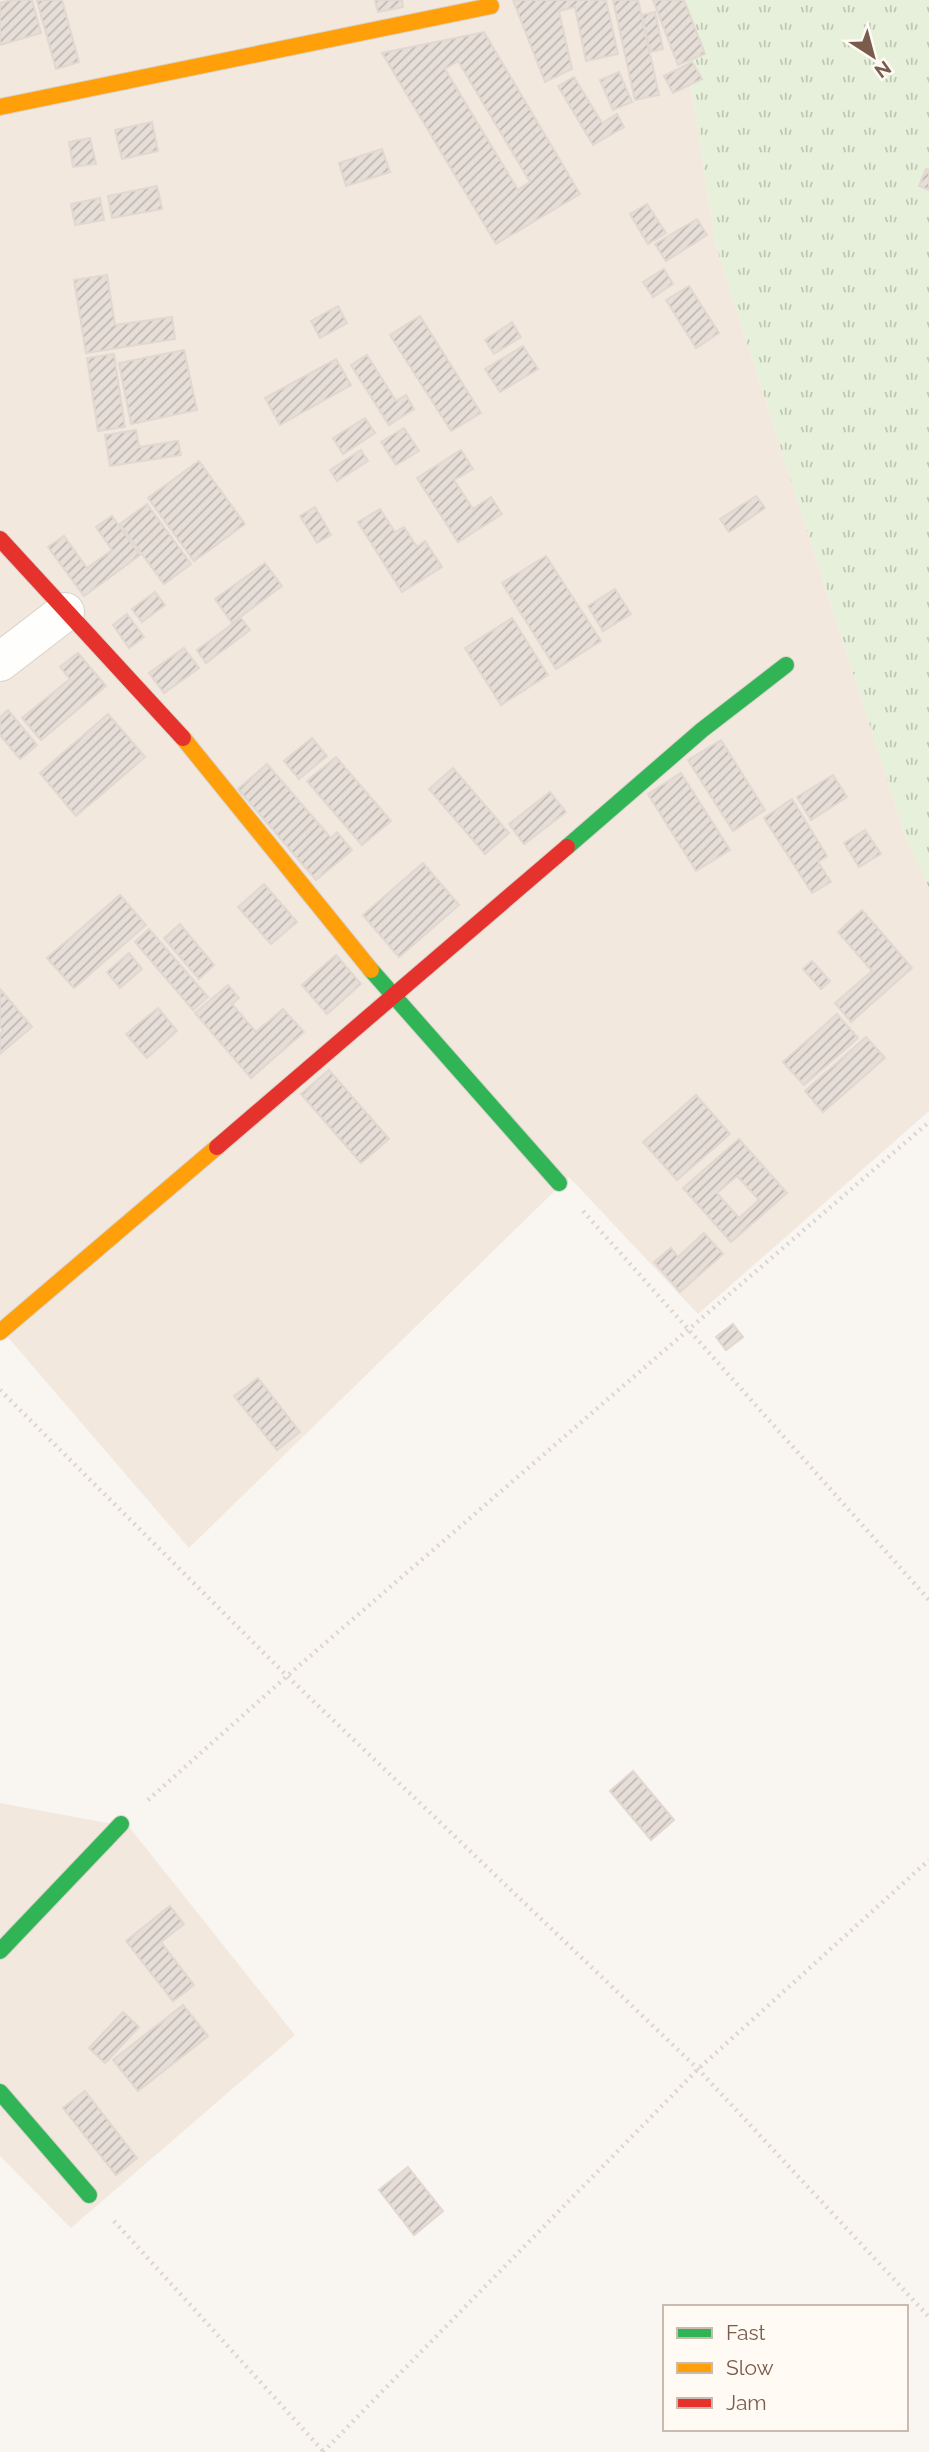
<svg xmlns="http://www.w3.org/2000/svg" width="929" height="2452" viewBox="0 0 929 2452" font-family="Raleway,sans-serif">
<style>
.residential{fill:#f2e8de}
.grass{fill:url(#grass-tufts)}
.building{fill:url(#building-hatch);stroke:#e2d8d2;stroke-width:2;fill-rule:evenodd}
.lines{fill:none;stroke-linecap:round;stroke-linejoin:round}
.street-casing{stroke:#d7d1cb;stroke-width:40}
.fast-casing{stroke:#d9d2cb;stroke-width:18}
.slow-casing{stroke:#d9d2cb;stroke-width:18}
.jam-casing{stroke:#d9d2cb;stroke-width:18}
.path{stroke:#dcd5d0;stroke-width:4.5;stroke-dasharray:2 5;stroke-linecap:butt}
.street{stroke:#fefefd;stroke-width:38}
.fast{stroke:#30b455;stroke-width:16}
.slow{stroke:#ff9f0a;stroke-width:16}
.jam{stroke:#e5322d;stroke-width:16}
</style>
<defs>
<pattern id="grass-tufts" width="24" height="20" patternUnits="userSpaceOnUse" patternTransform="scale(1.75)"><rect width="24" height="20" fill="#e7f0db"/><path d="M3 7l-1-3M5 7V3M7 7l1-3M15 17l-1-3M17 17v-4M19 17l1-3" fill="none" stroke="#c0c6b4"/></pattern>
<pattern id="building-hatch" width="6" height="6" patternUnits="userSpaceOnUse" patternTransform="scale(1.75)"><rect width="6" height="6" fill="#e6ded7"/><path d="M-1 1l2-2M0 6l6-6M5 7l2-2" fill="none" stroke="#bfb7b1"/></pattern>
</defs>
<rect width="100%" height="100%" fill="#f9f5f0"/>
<g class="residential">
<polygon points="0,0 678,0 716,246 906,838 929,888 929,1111 698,1314 569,1177 189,1548 0,1328"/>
<polygon points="0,1803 129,1827 295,2035 71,2228 0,2156"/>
</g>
<polygon class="grass" points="678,0 929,0 929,888 906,838 716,246"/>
<g class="building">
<polygon points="12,0 32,0 41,33 0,45 0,3"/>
<polygon points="42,0 62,0 79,62 56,69 37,1"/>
<polygon points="375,0 402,0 403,7 378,12"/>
<polygon points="513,0 606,0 618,54 586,61 575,7 559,11 572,69 545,82"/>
<polygon points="613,0 638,0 659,95 635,100"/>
<polygon points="653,0 684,0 705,54 678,65"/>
<polygon points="655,12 663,49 650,52 642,15"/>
<path d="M 484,32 L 580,194 L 496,244 L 382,53 ZM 458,61 L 530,182 L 518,190 L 445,69 Z"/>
<polygon points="692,62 702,79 673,93 664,76"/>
<polygon points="619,72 632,102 613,110 600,80"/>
<polygon points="574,77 602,123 617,114 624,127 593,145 558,86"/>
<polygon points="152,122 158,151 122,159 115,130"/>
<polygon points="90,138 96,164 73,167 69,142"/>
<polygon points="382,149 390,172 346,186 339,163"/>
<polygon points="926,169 929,170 929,190 919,186"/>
<polygon points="157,186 162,209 112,218 108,196"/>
<polygon points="100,198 104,220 75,225 71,204"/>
<polygon points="647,204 666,233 648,244 630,214"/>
<polygon points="697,219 707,235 666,261 655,244"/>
<polygon points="664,269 673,284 653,297 643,282"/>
<polygon points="107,275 115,325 172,317 175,339 86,353 74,280"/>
<polygon points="689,286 719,333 696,348 666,300"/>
<polygon points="338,306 347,323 320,338 311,321"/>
<polygon points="420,316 481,413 451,431 390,335"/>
<polygon points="512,322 521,337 494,354 485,340"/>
<polygon points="523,346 538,369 500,392 485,369"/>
<polygon points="184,350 197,410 131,424 119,363"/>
<polygon points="114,354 125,427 98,431 87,358"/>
<polygon points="367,355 396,401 406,395 414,409 389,425 351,365"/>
<polygon points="336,359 351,385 280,425 265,398"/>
<polygon points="365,418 375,433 343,454 333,438"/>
<polygon points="404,428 419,451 396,465 381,442"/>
<polygon points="136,430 139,447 178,441 181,455 110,466 105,435"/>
<polygon points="361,450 368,461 337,481 330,470"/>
<polygon points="461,450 473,469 454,480 473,509 491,497 502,514 458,542 417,478"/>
<polygon points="199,461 245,524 194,561 148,498"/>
<polygon points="756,496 765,508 729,532 720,519"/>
<polygon points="147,504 191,564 164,584 120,524"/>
<polygon points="315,507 331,535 317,543 300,516"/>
<polygon points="380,509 395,532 404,527 417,547 425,541 442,567 402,592 358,522"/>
<polygon points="112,516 140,555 84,596 48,547 64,536 87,568 112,550 96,527"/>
<polygon points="546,556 601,641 556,669 502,583"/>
<polygon points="265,563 282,586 232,623 215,599"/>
<polygon points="615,589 631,614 603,631 588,606"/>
<polygon points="155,592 165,605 142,622 132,609"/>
<polygon points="127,614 144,637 129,648 113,625"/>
<polygon points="241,618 250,630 206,663 197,650"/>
<polygon points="512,618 548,675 501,705 465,648"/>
<polygon points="184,648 199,668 164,693 149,673"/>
<polygon points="78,653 106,686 41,740 22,718 70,679 60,667"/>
<polygon points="8,710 37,745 20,759 0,735 0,717"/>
<polygon points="108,714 145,757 76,816 40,773"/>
<polygon points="312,738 327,756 299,779 284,761"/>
<polygon points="721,740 765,810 733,831 688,760"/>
<polygon points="336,757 391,821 362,845 307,781"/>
<polygon points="267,764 331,838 337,832 352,850 316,880 238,789"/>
<polygon points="453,768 509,833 485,854 429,789"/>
<polygon points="681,773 730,850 696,871 648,794"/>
<polygon points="833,775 847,797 811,820 797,797"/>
<polygon points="550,792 566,812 524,844 509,824"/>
<polygon points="792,799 827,856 818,862 831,882 812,893 764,818"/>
<polygon points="865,830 881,854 859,867 844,843"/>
<polygon points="423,863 459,905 399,957 363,915"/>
<polygon points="264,884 297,922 271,944 238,907"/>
<polygon points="120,895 146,925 74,988 47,958"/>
<polygon points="862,910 912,968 851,1022 835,1003 872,971 838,932"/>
<polygon points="180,924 214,965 199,979 164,938"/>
<polygon points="149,929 208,997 193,1010 135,942"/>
<polygon points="129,953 142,969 120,988 107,972"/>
<polygon points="336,955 361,984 327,1014 302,985"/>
<polygon points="812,961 830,981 821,989 803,969"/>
<polygon points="228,985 239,998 232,1004 256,1032 283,1009 304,1032 251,1078 195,1013"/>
<polygon points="0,989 32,1027 0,1054 0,1034 3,1031 0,1027"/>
<polygon points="158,1008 177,1031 147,1058 126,1034"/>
<polygon points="837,1014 858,1038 804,1085 783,1062"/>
<polygon points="866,1037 885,1058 823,1112 805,1091"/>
<polygon points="329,1070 389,1139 361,1163 301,1094"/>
<polygon points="696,1095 730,1134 677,1180 643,1142"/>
<path d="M 739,1139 L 787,1193 L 731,1242 L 683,1188 ZM 737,1176 L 759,1200 L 739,1218 L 717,1193 Z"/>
<polygon points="704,1233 723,1254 680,1292 654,1262 671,1248 678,1257"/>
<polygon points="733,1324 743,1337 726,1350 716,1337"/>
<polygon points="258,1378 300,1432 277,1450 234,1396"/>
<polygon points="633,1771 674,1820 651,1840 610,1791"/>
<polygon points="170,1906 184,1924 161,1942 194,1985 173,2001 126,1941"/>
<polygon points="183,2005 208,2036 138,2091 113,2060"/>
<polygon points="123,2012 139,2027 105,2063 89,2048"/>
<polygon points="85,2091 137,2158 116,2175 63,2108"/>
<polygon points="408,2167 443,2211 414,2235 379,2190"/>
</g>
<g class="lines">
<g class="street-casing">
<polyline id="street" points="0,662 65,612"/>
</g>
<g class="fast-casing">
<g id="fast">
<polyline points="567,847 702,730 786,665"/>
<polyline points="371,970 559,1183"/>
<polyline points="0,1951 121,1824"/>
<polyline points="0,2092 89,2195"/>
</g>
</g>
<g class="slow-casing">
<g id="slow">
<polyline points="0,107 491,6"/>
<polyline points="183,738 371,970"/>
<polyline points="0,1332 217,1147"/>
</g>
</g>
<g class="jam-casing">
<g id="jam">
<polyline points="0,539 183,738"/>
<polyline points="217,1147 567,847"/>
</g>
</g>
<g class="path">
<polyline points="583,1211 929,1600"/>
<polyline points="0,1390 287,1676 698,2069 929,2317"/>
<polyline points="148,1800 287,1676 929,1122"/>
<polyline points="114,2221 324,2452"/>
<polyline points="323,2452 698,2069 929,1860"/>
</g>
<use href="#street" class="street"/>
<use href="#fast" class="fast"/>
<use href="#slow" class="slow"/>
<use href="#jam" class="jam"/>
</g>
<rect x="663" y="2305" width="245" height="126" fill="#fffaf3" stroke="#cabbb1" stroke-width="2"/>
<rect x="677" y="2328" width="35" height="10" fill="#30b455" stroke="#cabbb1" stroke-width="2"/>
<text x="726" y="2340" font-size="21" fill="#7a5c4d">Fast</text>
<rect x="677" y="2363" width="35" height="10" fill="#ff9f0a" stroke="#cabbb1" stroke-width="2"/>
<text x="726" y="2375" font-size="21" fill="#7a5c4d">Slow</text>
<rect x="677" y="2398" width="35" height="10" fill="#e5322d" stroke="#cabbb1" stroke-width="2"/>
<text x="726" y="2410" font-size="21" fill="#7a5c4d">Jam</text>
<g transform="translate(873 56) rotate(144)" stroke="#fffaf3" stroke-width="5" paint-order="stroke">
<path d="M0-5L12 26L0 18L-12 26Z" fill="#7a5c4d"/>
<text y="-10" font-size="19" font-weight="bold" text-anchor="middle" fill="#7a5c4d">N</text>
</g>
</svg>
